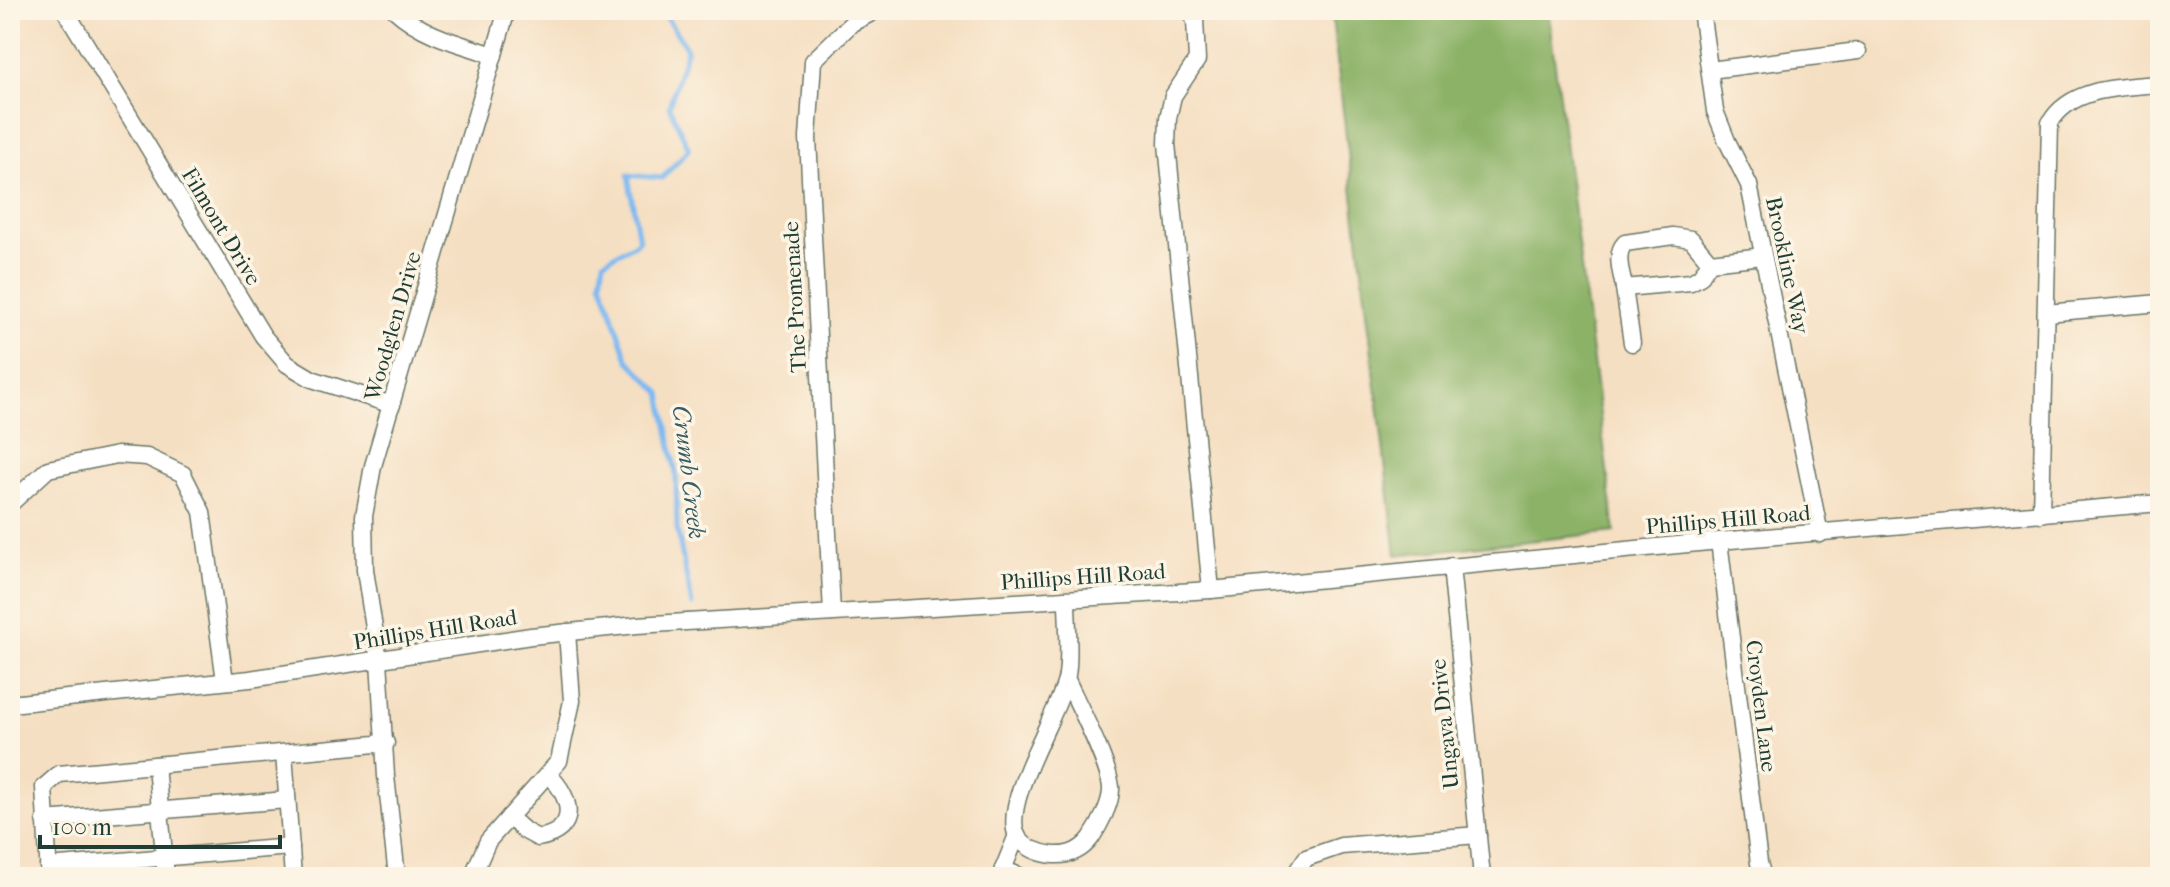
<svg xmlns="http://www.w3.org/2000/svg" width="2170" height="887" viewBox="0 0 2170 887" font-family="'IM FELL French Canon',serif">
<style>
.forest{fill:#8cb268;stroke:#56784e;stroke-width:2}
.lines{fill:none;stroke-linecap:round;stroke-linejoin:round}
.stream{stroke:#7ebaf0;stroke-width:5}
.minor-casing{stroke:#6a7666;stroke-width:19}
.minor{stroke:#fff;stroke-width:16}
.labels{text-anchor:middle;stroke-width:7;stroke-linejoin:round;paint-order:stroke}
.street-label{font-size:22px;fill:#1f3d34;stroke:#fcf5e5}
.water-label{font-size:24px;font-style:italic;fill:#375c63;stroke:#fcf5e5}
</style>
<rect width="100%" height="100%" fill="#fcf5e5"/>
<filter id="ink" filterUnits="userSpaceOnUse"><feTurbulence type="fractalNoise" baseFrequency=".0125" numOctaves="2"/><feDisplacementMap in="SourceGraphic" scale="16" xChannelSelector="R" yChannelSelector="G"/><feConvolveMatrix kernelMatrix="1 2 1 2 8 2 1 2 1" color-interpolation-filters="sRGB"/></filter>
<filter id="wash" filterUnits="userSpaceOnUse"><feTurbulence type="fractalNoise" baseFrequency=".006" numOctaves="4" result="noise"/><feDisplacementMap in="SourceGraphic" scale="32" xChannelSelector="R" yChannelSelector="G"/><feGaussianBlur stdDeviation="1.8" result="paint"/><feColorMatrix in="noise" values="0 0 0 0 0 0 0 0 0 0 0 0 0 0 0 0 0 1.4 0 .05"/><feComposite in="paint" operator="in"/></filter>
<g filter="url(#wash)">
<rect width="100%" height="100%" fill="#f5dfc2"/>
<polygon class="forest" points="1331,10 1548,10 1615,532 1396,555"/>
<g class="lines">
<polyline class="stream" points="666,10 665,15 687,49 669,106 689,149 662,178 628,175 639,241 604,261 601,281 628,360 661,393 676,474 677,529 692,605"/>
</g>
</g>
<g filter="url(#ink)">
<g class="lines">
<g class="minor-casing">
<g id="minor">
<polyline points="65,10 263,336 287,364 312,379 392,405"/>
<path d="M 395,10 C 422,35 460,44 494,55"/>
<polyline points="1188,10 1195,20 1197,60 1173,96 1168,118 1167,144 1211,590"/>
<polyline points="1701,10 1715,111 1727,141 1749,185 1820,534"/>
<polyline points="1710,70 1858,51"/>
<path d="M 1710,262 L 1691,239 L 1673,236 L 1625,243 C 1614,254 1622,274 1624,288 L 1691,282 L 1700,277 L 1710,262 L 1763,256"/>
<polyline points="1624,288 1632,343"/>
<polyline points="2046,313 2160,303"/>
<polyline points="10,504 48,469 117,455 147,457 183,474 202,512 225,681"/>
<path d="M 2041,514 L 2050,123 C 2070,87 2123,87 2160,84"/>
<polyline points="1719,541 1759,863 1763,877"/>
<polyline points="1451,566 1482,877"/>
<polyline points="832,613 808,138 813,61 852,23 877,10"/>
<path d="M 1067,680 C 1078,704 1108,762 1111,787 C 1112,803 1099,826 1091,838 C 1082,850 1069,856 1054,855 C 1041,854 1024,848 1017,836 C 1001,802 1058,715 1066,680 C 1071,660 1067,622 1067,600"/>
<polyline points="10,704 250,679 531,636 637,625 1211,590 1719,541 2160,503"/>
<polyline points="284,753 293,877"/>
<polyline points="156,765 166,877"/>
<path d="M 509,817 L 525,831 L 538,838 C 580,831 572,797 548,774"/>
<polyline points="45,820 287,800"/>
<polyline points="48,867 291,847"/>
<polyline points="1003,869 1022,877"/>
<polyline points="49,877 44,787 59,774 386,743"/>
<polyline points="397,877 386,776 379,660 365,570 364,516 373,466 507,10"/>
<polyline points="472,877 488,841 559,761 572,701 567,632"/>
<polyline points="1000,877 1017,835"/>
<polyline points="1293,877 1306,858 1341,846 1478,835"/>
</g>
</g>
<use href="#minor" class="minor"/>
</g>
</g>
<g class="labels">
<g class="street-label">
<text transform="translate(222 226) rotate(59)" y="8">Filmont Drive</text>
<text transform="translate(1788 265) rotate(78)" y="8">Brookline Way</text>
<text transform="translate(794 297) rotate(-93)" y="8">The Promenade</text>
<text transform="translate(392 326) rotate(-74)" y="8">Woodglen Drive</text>
<text transform="translate(1728 519) rotate(-5)" y="8">Phillips Hill Road</text>
<text transform="translate(1083 576) rotate(-4)" y="8">Phillips Hill Road</text>
<text transform="translate(435 629) rotate(-9)" y="8">Phillips Hill Road</text>
<text transform="translate(1762 706) rotate(83)" y="8">Croyden Lane</text>
<text transform="translate(1444 724) rotate(-96)" y="8">Ungava Drive</text>
</g>
<g class="water-label">
<text transform="translate(689 472) rotate(83)" y="8">Crumb Creek</text>
</g>
</g>
<rect width="2170" height="887" fill="none" stroke="#fcf5e5" stroke-width="40"/>
<path d="M40 835v12h240v-12" fill="none" stroke="#1f3d34" stroke-width="4"/>
<text x="52" y="835" font-size="24" fill="#1f3d34" stroke="#fcf5e5" stroke-width="6" paint-order="stroke">100 m</text>
</svg>
